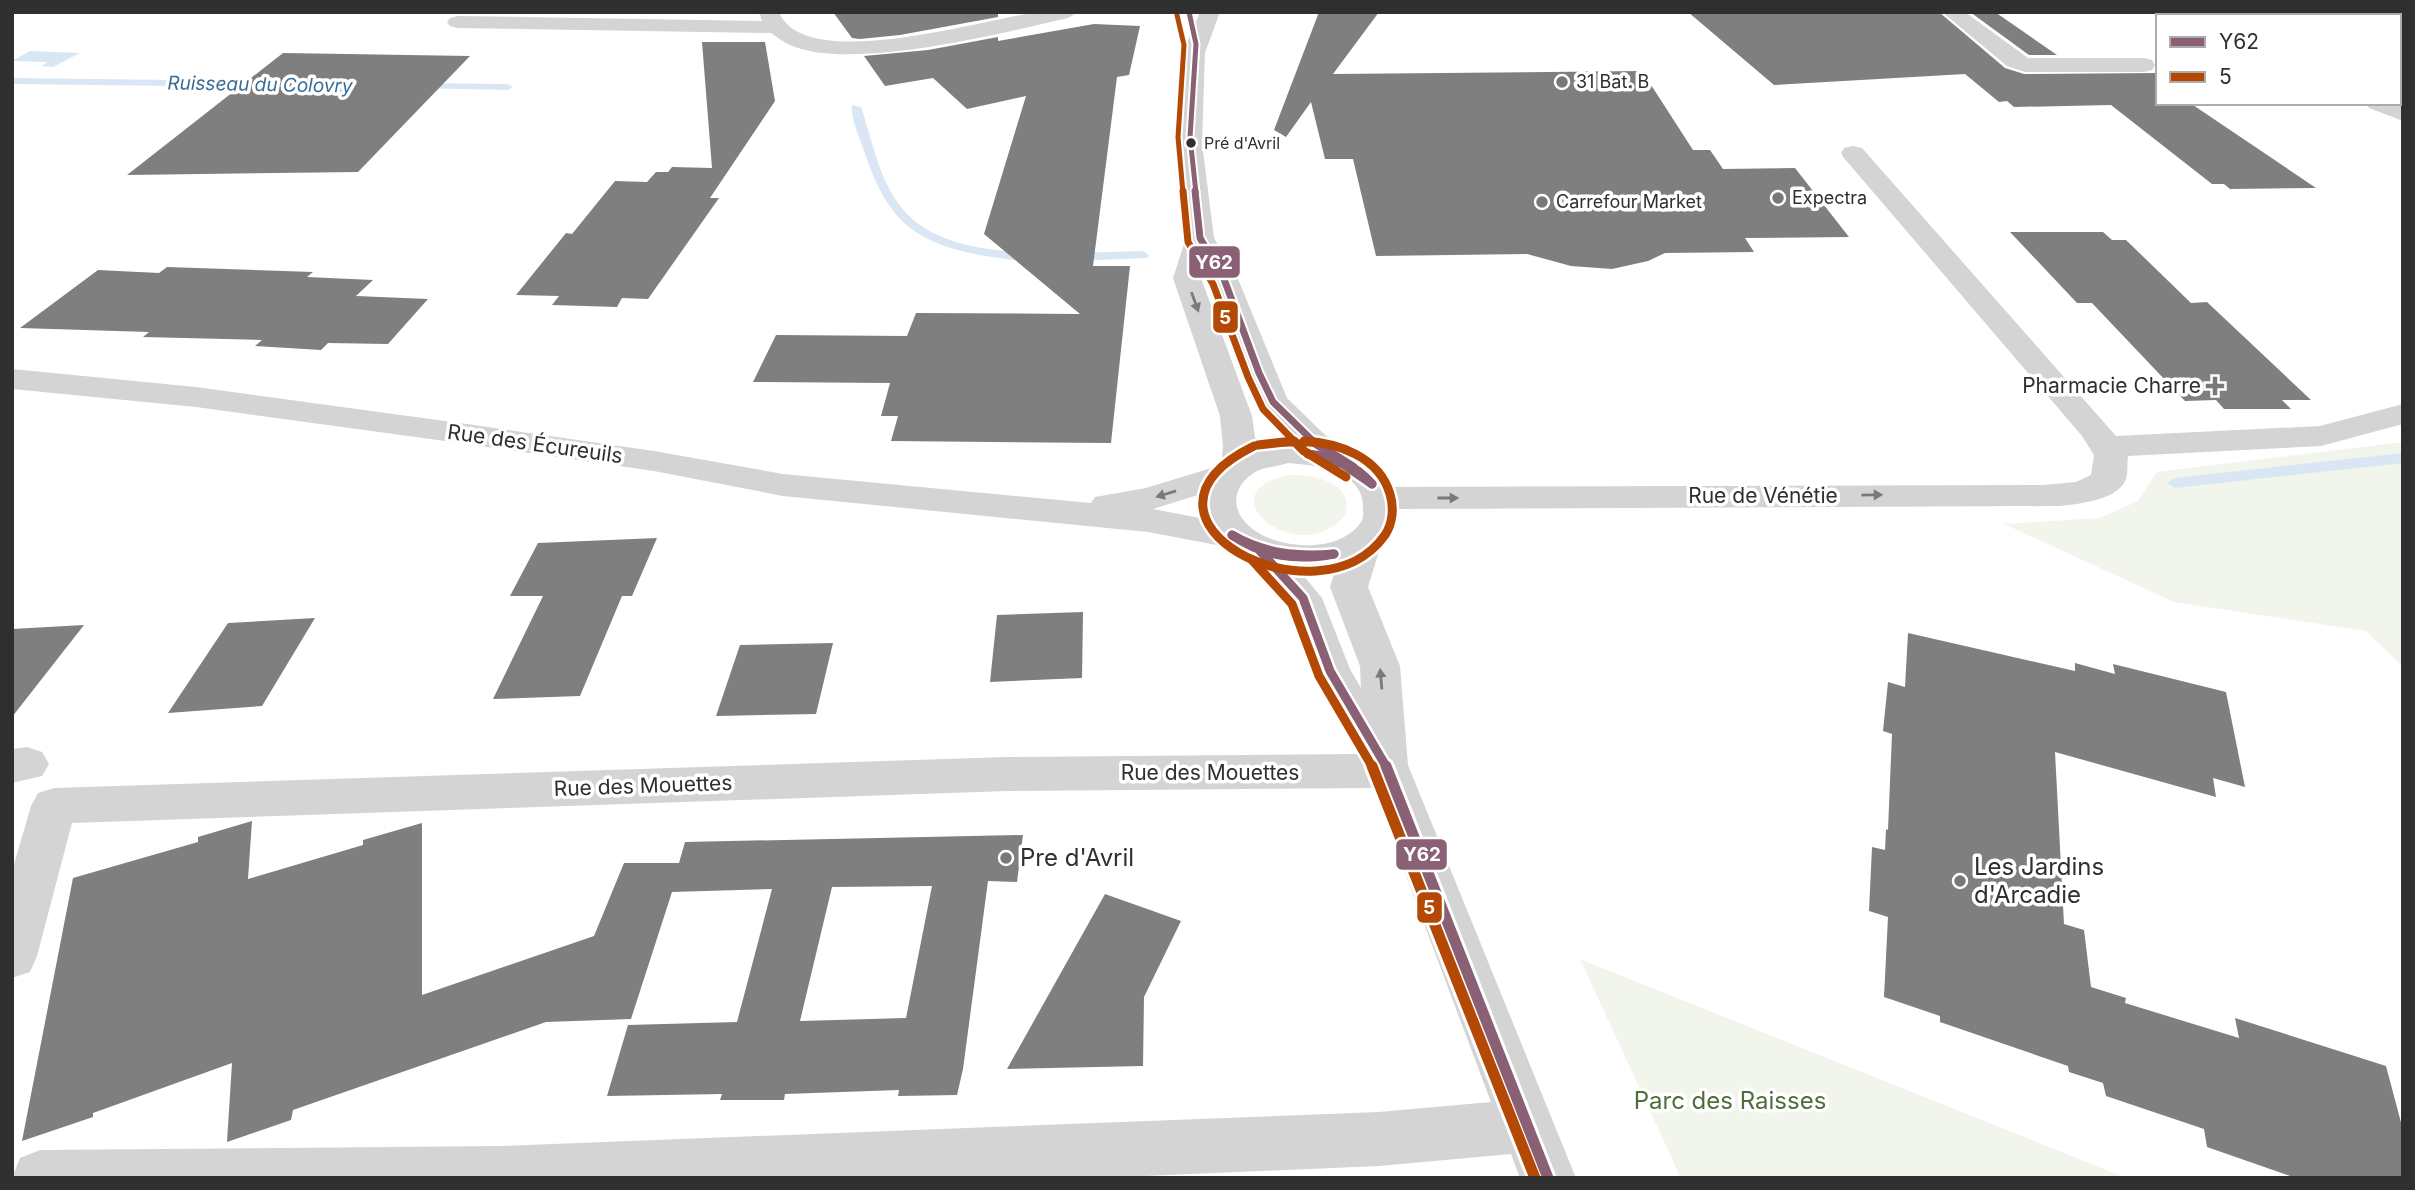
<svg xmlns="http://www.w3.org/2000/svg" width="2415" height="1190" viewBox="0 0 2415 1190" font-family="Inter,sans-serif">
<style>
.green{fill:#f1f5ec}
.water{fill:#d8e7f3}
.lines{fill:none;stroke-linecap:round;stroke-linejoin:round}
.stream{fill:#d8e7f3;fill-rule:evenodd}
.building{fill:#7f7f7f;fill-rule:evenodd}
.minor{fill:#d4d4d4;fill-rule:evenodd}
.bus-1-far3-casing{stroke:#fff;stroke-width:9}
.bus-1-far2-casing{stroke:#fff;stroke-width:11}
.bus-1-far1-casing{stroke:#fff;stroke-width:14}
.bus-1-casing{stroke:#fff;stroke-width:17}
.bus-2-far3-casing{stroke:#fff;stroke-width:9}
.bus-2-far2-casing{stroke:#fff;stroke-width:11}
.bus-2-far1-casing{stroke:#fff;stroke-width:14}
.bus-2-casing{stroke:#fff;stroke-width:17}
.bus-1-far3{stroke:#8a6075;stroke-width:5}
.bus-1-far2{stroke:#8a6075;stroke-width:7}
.bus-1-far1{stroke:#8a6075;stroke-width:9}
.bus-1{stroke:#8a6075;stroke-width:11}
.bus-2-far3{stroke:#b44805;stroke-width:5}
.bus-2-far2{stroke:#b44805;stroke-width:7}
.bus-2-far1{stroke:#b44805;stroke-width:9}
.bus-2{stroke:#b44805;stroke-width:11}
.oneway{fill:#797979}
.poi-dot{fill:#787878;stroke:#fff;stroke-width:2.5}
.bus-dot{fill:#2f2f2f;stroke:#fff;stroke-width:2.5}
.labels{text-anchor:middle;stroke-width:7;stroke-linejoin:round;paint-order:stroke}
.far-bus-label{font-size:16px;fill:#2f2f2f;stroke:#fff;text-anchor:start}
.far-poi-label{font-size:18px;fill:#2f2f2f;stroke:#fff;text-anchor:start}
.far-water-label{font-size:19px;font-style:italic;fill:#386d97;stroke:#fff}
.poi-label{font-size:21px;fill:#2f2f2f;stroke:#fff;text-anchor:end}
.street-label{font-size:21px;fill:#2f2f2f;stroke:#fff}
.near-poi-label{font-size:24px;fill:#2f2f2f;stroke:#fff;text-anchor:start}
.near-park-label{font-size:24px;fill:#4f6e3a;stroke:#fff}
.line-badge{stroke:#fff;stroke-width:2.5}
.badge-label{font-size:19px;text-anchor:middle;font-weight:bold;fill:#fff}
</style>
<rect width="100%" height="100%" fill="#fff"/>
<g class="green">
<polygon points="2403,442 2403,667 2366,631 2174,602 2004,524 2100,518 2138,501 2157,472"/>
<path d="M 1289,475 C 1313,474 1355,482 1345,515 C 1301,571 1201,493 1289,475 Z"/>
<polygon points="1580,959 2126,1178 1681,1178"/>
</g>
<polygon class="water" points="30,51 80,53 53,67 42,66 47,62 12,61"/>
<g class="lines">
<g class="stream">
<polygon points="12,78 266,81 271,84 266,87 12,84"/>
<polygon points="417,83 508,84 513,87 508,90 413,88 413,84"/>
<path d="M 852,105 L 861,107 C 872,139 879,180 901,207 C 930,245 989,251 1034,253 L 1038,254 L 1038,260 C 1022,263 1002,258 985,256 C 913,243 887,220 864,151 C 860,138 850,118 852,105 Z"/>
<polygon points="1143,251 1149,255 1147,258 1073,261 1067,257 1073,253"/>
<polygon points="2403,453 2403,463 2175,488 2167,483 2175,478"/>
</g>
</g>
<g class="building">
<polygon points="833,12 998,12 998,17 900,35 860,39 852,38"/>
<polygon points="1319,12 1379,12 1333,74 1642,71 1693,150 1710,150 1723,169 1795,168 1849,237 1745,238 1754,252 1665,253 1648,261 1612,269 1571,266 1527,254 1376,256 1353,159 1325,159 1311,102 1286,137 1274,130"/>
<polygon points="1688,12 1939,12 2005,68 2024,74 2158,73 2158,103 2190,103 2316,188 2230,189 2224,184 2212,184 2111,105 2014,107 2007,101 1999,102 1965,74 1774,85"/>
<polygon points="1970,12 1995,12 2057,55 2029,55"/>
<polygon points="1094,24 1140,26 1129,75 1117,77 1093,266 1130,266 1111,443 891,441 898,416 881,416 890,383 753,382 776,335 907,336 916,313 1080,314 984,234 1026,96 967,109 933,78 885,86 864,56 928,50 998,37 998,41"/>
<polygon points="702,42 765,42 775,101 710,198 719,198 648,299 622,298 617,307 552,305 559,296 516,295 566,233 572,234 615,181 647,182 656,172 668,172 672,167 712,168"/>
<polygon points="283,53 470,56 358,172 127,175"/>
<polygon points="2010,232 2103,232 2112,240 2126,240 2191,303 2207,302 2311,400 2282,400 2291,409 2224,409 2216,400 2185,401 2092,303 2077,303"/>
<polygon points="167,267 313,272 307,277 373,280 356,296 428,299 388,344 328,343 321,350 255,346 262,340 143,337 149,332 20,328 98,270 159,273"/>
<polygon points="657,538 632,596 622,596 580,696 493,699 543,596 510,596 538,543"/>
<polygon points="1083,612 1082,678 990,682 997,615"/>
<polygon points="315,618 262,706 168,713 228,623"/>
<polygon points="84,625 12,717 12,629"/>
<polygon points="1908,633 2075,671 2075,663 2115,674 2113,664 2226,692 2245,787 2213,778 2216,797 2055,752 2064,924 2084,930 2091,987 2126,998 2125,1003 2239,1038 2235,1018 2386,1066 2403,1130 2403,1178 2296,1178 2207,1147 2204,1129 2106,1096 2103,1083 2069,1072 2068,1066 1940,1022 1940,1016 1884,997 1888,917 1869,911 1872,847 1885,850 1886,829 1888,830 1892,734 1883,731 1888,682 1905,687"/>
<polygon points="833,643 816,714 716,716 740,645"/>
<path d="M 252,821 L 248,879 L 363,845 L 363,840 L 422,823 L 422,995 L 594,936 L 624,863 L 679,863 L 685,842 L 1023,835 L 1017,882 L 988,881 L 963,1069 L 957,1095 L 898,1096 L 899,1090 L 785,1094 L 784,1100 L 720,1100 L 722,1094 L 607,1096 L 628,1025 L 737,1022 L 772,889 L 672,892 L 631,1019 L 546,1022 L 293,1110 L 291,1120 L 227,1142 L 232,1063 L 93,1113 L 93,1117 L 22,1141 L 73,878 L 198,842 L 198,837 ZM 932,886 L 906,1018 L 800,1021 L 832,887 Z"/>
<polygon points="1105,894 1181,921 1144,997 1143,1066 1007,1069"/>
</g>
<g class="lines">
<g class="minor">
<path d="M 759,12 L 779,12 C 805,76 989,17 1040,12 C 1053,11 1066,12 1078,12 L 1068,18 C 1003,33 850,72 790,45 C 783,42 777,37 771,33 L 457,28 L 450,26 L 447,22 L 450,18 L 457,16 L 762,21 Z"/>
<path d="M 1200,12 L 1220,12 L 1205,53 L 1202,143 L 1214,238 L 1238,279 L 1287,398 L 1324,434 L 1351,454 L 1377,467 L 1393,487 L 2043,485 L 2076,482 L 2091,475 L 2094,455 L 2082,436 L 1844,158 L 1841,153 L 1844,148 L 1853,146 L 1862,148 L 2116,436 L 2320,426 L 2403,404 L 2403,424 L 2321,446 L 2128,456 C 2127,463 2128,472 2126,479 C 2119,500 2078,504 2060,506 L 1399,509 L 1397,521 L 1381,545 L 1368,587 L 1400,666 L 1408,765 L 1576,1178 L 1520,1178 L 1511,1154 L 1379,1166 L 1099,1178 L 12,1178 L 20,1158 L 40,1150 L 501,1146 L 1379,1112 L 1491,1102 L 1373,788 L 1007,791 L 72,823 L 37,956 L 30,972 L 12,978 L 12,871 L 31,806 L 38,793 L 54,788 L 1007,757 L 1357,754 L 1310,671 L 1285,603 L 1245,557 L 1227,547 L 1148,532 L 783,496 L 654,471 L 467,444 L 196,407 L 12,389 L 12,369 L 196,387 L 467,424 L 654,451 L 783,474 L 1091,503 L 1095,497 L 1146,488 L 1221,465 L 1223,447 L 1220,416 L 1173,278 L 1186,238 L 1178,143 L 1183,53 ZM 1204,269 L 1257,402 L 1295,443 L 1257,451 L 1252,416 L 1201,278 ZM 1288,463 C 1315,465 1364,471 1363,507 C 1363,512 1364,518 1361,522 C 1339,555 1275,550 1249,526 C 1229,508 1233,484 1257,471 C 1266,467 1279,466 1288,463 ZM 1201,494 L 1199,503 L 1205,519 L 1153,509 ZM 1337,564 L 1330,587 L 1360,666 L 1361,688 L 1350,669 L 1322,598 L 1299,570 L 1309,571 Z"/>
<polygon points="1942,12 1965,12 2028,58 2144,58 2152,60 2155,65 2152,70 2144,72 2025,72 2007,66"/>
<polygon points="2189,12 2212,12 2214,16 2191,16"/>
<rect x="2399" y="56" width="4" height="14"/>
<polygon points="2366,103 2403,105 2403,121 2369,108"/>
<polygon points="27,747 42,752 49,764 42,776 12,783 12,749"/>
</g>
<g class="bus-1-far3-casing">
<polyline id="bus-1-far3" points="1189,12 1196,44 1190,137 1196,193"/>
</g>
<g class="bus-1-far2-casing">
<polyline id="bus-1-far2" points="1195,191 1200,238 1224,279 1259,373 1273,402 1315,443"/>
</g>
<g class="bus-1-far1-casing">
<g id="bus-1-far1">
<polyline points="1312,441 1353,467"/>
<path d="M 1308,454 C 1334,457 1355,464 1372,484"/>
<polyline points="1308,454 1343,464 1372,484"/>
<path d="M 1232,535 C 1265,554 1297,557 1334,554"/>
<path d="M 1232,535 C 1264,557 1297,561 1334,554"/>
<polyline points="1260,551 1303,598 1330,671 1387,768"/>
</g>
</g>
<g class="bus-1-casing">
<polyline id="bus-1" points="1386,766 1548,1178"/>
</g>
<g class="bus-2-far3-casing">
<polyline id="bus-2-far3" points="1177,15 1184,45 1178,137 1183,193"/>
</g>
<g class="bus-2-far2-casing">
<g id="bus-2-far2">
<polyline points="1183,191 1188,242 1213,284 1248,377 1263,409 1296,443"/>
<polyline points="1272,443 1322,443"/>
</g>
</g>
<g class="bus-2-far1-casing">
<g id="bus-2-far1">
<polyline points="1294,441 1304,451 1346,477"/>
<polyline points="1258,445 1293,441"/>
<path d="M 1254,446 C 1106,519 1319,629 1385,535 C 1393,523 1394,507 1390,494 C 1379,457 1339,443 1304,441"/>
<polyline points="1251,559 1292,604 1319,676 1373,768"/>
</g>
</g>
<g class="bus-2-casing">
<polyline id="bus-2" points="1372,766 1535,1178"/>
</g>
<use href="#bus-1-far3" class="bus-1-far3"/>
<use href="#bus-1-far2" class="bus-1-far2"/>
<use href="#bus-1-far1" class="bus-1-far1"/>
<use href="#bus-1" class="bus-1"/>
<use href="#bus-2-far3" class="bus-2-far3"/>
<use href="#bus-2-far2" class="bus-2-far2"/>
<use href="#bus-2-far1" class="bus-2-far1"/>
<use href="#bus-2" class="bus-2"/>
</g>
<defs><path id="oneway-solid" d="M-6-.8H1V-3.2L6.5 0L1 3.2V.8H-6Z" transform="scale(1.75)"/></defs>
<g class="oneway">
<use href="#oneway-solid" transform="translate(1195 302) rotate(70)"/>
<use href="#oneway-solid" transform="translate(1166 494) rotate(163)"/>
<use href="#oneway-solid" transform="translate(1872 495) rotate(-1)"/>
<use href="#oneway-solid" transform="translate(1448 498)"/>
<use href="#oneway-solid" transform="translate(1381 679) rotate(-95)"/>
</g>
<g class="poi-dot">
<circle cx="1562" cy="82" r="7"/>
<circle cx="1778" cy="198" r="7"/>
<circle cx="1542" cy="202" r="7"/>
<path d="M2211.5 375.5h7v7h7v7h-7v7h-7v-7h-7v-7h7z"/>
<circle cx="1006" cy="858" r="7"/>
<circle cx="1960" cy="881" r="7"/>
</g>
<circle class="bus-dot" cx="1191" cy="143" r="6"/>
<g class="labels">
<g class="far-bus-label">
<text x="1204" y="149">Pré d'Avril</text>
</g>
<g class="far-poi-label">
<text x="1576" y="88">31 Bat. B</text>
<text x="1792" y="204">Expectra</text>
<text x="1556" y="208">Carrefour Market</text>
</g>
<g class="far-water-label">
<text transform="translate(260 84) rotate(1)" y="7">Ruisseau du Colovry</text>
</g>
<g class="poi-label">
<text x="2201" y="393">Pharmacie Charre</text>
</g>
<g class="street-label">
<text transform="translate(535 444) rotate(8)" y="7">Rue des Écureuils</text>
<text x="1763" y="503">Rue de Vénétie</text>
<text x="1210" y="780">Rue des Mouettes</text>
<text transform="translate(643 786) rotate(-2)" y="7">Rue des Mouettes</text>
</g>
<g class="near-poi-label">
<text x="1020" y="866">Pre d'Avril</text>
<text x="1974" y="875">Les Jardins<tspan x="1974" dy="28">d'Arcadie</tspan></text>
</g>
<g class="near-park-label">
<text x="1730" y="1109">Parc des Raisses</text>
</g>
</g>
<g class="line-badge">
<rect x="1188" y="245" width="53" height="34" rx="7" fill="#8a6075"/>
<rect x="1212" y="300" width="27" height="34" rx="7" fill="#b44805"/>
<rect x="1395" y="838" width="53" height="33" rx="7" fill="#8a6075"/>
<rect x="1416" y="891" width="27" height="33" rx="7" fill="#b44805"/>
</g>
<g class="badge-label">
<text x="1214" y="269">Y62</text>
<text x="1225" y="324">5</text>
<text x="1422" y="861">Y62</text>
<text x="1429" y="914">5</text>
</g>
<rect width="2415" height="1190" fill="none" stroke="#2f2f2f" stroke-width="28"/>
<rect x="2156" y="14" width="245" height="91" fill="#ffffff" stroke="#acacac" stroke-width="2"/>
<rect x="2170" y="37" width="35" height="10" fill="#8a6075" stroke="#acacac" stroke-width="2"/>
<text x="2219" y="49" font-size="21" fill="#2f2f2f">Y62</text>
<rect x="2170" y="72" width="35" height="10" fill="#b44805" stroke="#acacac" stroke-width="2"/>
<text x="2219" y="84" font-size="21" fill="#2f2f2f">5</text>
</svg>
